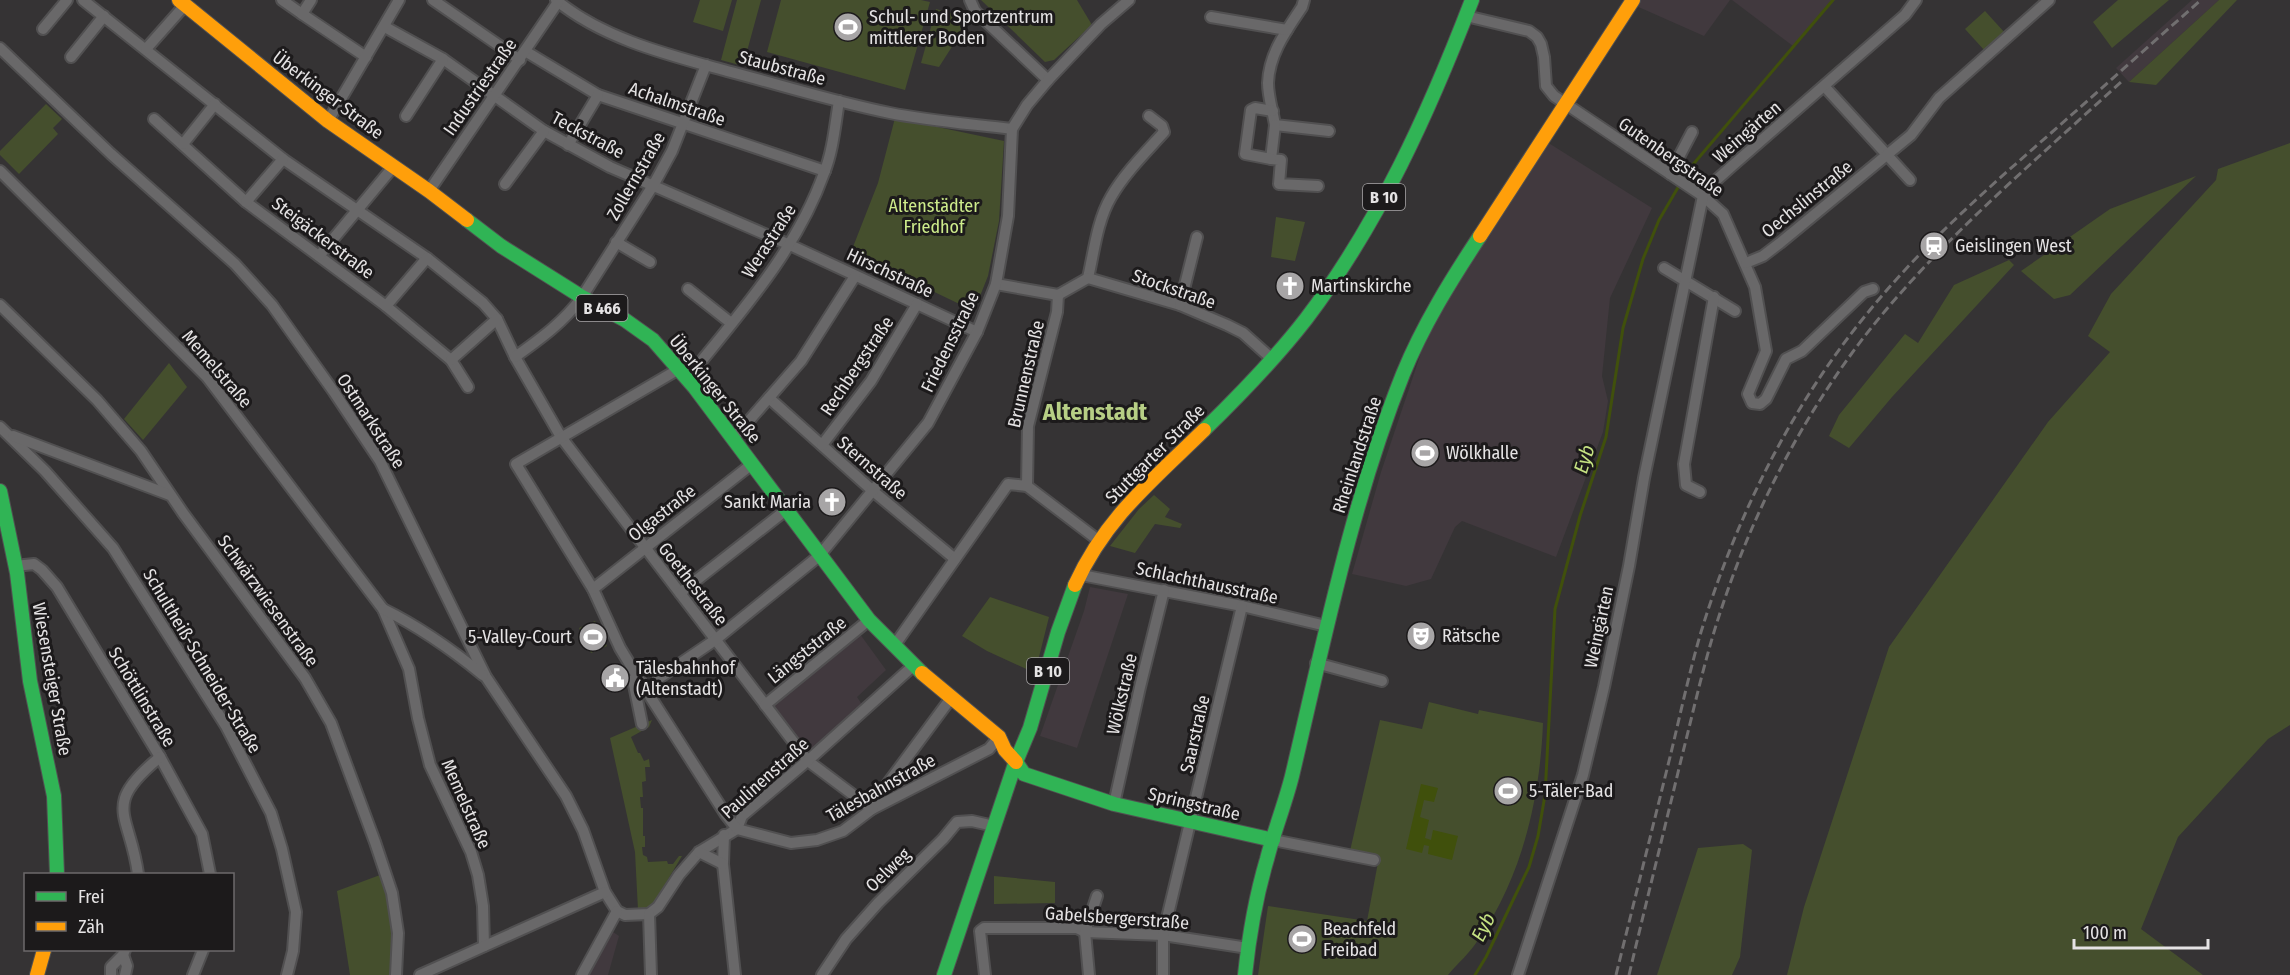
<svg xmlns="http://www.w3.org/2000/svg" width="2290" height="975" viewBox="0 0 2290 975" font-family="'Fira Sans Condensed',sans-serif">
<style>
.built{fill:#41393e}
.green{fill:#454f2d}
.water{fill:#40500c}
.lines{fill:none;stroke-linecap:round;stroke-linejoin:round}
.stream{stroke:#40500c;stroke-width:3}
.street-casing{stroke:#515051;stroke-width:14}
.fast-casing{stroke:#515051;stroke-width:16}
.slow-casing{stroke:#515051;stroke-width:16}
.street{stroke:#696869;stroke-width:10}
.fast{stroke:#30b455;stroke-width:14}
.slow{stroke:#ff9f0a;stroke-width:14}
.rail{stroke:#716f70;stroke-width:3;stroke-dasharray:9 4.5;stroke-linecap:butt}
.labels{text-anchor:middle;stroke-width:6;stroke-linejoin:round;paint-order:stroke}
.shield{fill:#1c1a1b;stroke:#a9a7a8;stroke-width:1.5}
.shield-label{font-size:16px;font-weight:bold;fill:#e5e3e4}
.poi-label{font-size:18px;fill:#e5e3e4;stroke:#1c1a1b;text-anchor:start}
.street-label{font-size:18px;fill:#e5e3e4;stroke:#1c1a1b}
.park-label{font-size:18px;fill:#cdeb8b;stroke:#1c1a1b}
.water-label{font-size:20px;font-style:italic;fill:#c5e282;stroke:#1c1a1b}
.district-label{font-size:24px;font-weight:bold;fill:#b7cf85;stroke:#1c1a1b}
</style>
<rect width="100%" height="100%" fill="#353334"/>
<g class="built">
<polygon points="1631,0 1730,0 1704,36 1634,5"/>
<polygon points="1732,0 1835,0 1793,46"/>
<polygon points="2192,0 2219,0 2129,82 2116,68"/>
<polygon points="1547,142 1652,208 1610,298 1602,376 1608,401 1603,432 1556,557 1462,521 1455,527 1431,579 1406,586 1352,574 1381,472 1422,350 1436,321 1470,263"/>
<polygon points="1090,587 1128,594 1077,748 1040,736 1084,611"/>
<polygon points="857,630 886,670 857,697 865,709 808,761 765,705"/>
<polygon points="610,930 619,936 608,975 587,975"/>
</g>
<g class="green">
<polygon points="700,0 732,0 723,31 693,22"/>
<polygon points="737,0 761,0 743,66 721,60"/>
<polygon points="781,0 921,0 930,2 905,90 767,52"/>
<polygon points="981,0 1077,0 1092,25 1054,60 1045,62"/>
<polygon points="2118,0 2169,0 2112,48 2093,22"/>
<polygon points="2219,0 2237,0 2156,85 2129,82"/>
<polygon points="936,9 966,17 962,31 939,67 921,63"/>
<polygon points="1985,11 2005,33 1985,51 1965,29"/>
<polygon points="46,104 62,119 53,128 58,134 19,174 0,155 0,151"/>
<polygon points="895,118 1004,141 999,221 988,276 974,311 851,252 878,183"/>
<polygon points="2290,143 2290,725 2268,739 2178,837 2141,929 2203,975 1787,975 1804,907 1889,647 2048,422 2110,352 2088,336 2111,294 2216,180 2218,169"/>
<polygon points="2196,176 2070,295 2054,299 2021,271 2110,209"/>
<polygon points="1276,217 1305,222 1295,261 1271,257"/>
<polygon points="2009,260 2014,265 1892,397 1849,448 1829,436 1839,415 1905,334 1918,343 1954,285"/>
<polygon points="169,363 187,387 143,440 124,419"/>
<polygon points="1154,495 1170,509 1165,517 1182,524 1180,528 1155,524 1135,553 1110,546 1139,509"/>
<polygon points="990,597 1049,617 1035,673 987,651 962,636"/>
<polygon points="595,621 607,646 591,653 579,628"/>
<path d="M 1429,702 L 1478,714 L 1479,710 L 1543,723 C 1540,799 1522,877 1478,940 C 1470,953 1458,963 1448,975 L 1258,975 L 1268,906 L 1367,921 L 1379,857 L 1350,851 L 1380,720 L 1422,729 Z"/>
<polygon points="652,720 649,727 631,737 638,753 640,753 644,761 649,759 650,767 645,767 646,781 642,782 643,797 640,797 641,808 643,808 643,836 645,836 645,847 642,847 643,855 647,857 648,862 667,861 668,864 673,864 679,856 682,856 652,906 646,910 638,910 635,852 610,738"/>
<polygon points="1743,844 1752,850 1740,957 1732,975 1657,975 1698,848"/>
<path d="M 380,875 C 393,913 393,936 392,975 L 350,975 L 337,891 Z"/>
<polygon points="994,876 1055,882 1055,903 994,904"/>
</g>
<polygon class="water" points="1421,784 1438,788 1434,802 1424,800 1420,817 1429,820 1425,838 1431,840 1433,830 1458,836 1452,860 1428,854 1429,846 1424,845 1422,853 1406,849"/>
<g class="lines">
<g class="stream">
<polyline points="1683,179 1690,168 1833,0"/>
<polyline points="1475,975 1486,957 1515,896 1529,867 1538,836 1545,795 1555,609 1580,516 1606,437 1623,328 1643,259 1659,220 1680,184"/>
</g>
<g class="street-casing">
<g id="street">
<polyline points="83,0 283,159 427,258 483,303 497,319 515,357 561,437 808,761 872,809"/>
<polyline points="282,0 302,14"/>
<polyline points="311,0 302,14 366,57"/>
<polyline points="433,0 520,60"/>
<path d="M 556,0 C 603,39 669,55 727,71 C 781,85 835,102 890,113 C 930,121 972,124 1012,129"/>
<polyline points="970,0 975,11 1048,80"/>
<path d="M 1304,0 L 1302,7 C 1286,31 1269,54 1268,83 C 1268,97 1273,112 1275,125 L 1329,131"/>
<polyline points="1466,16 1529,31 1537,37 1541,44 1544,57 1546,86 1554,96 1703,196 1723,214 1755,287 1766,351 1748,394 1752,403 1760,404 1766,399 1786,359 1802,351 1864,292 1873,289"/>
<polyline points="1211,17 1287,30"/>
<polyline points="385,27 443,59 544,131 610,167 790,245 977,332"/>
<polyline points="43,29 67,0"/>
<polyline points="0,48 111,154 235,264 272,305 334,392 380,461 486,677 566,796 583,830 605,892 617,911 625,915 649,914 658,907 679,875 699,852 737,829 742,816 813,756 913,666"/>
<polyline points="146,49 185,5"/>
<polyline points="525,51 598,95 825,171"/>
<polyline points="71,57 104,16"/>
<polyline points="1825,87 1910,180"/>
<polyline points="406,116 443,59"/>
<polyline points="154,119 246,202 386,306 451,360 468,387"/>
<polyline points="328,121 399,0"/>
<polyline points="1275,125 1271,159 1281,160 1279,184 1318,186"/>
<polyline points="183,144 215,104"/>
<polyline points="568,145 598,95"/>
<polyline points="1271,159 1245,154 1251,110 1255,108 1273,111"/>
<polyline points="0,171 207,377 383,609 409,669 418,718 430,765 471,852 478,875 483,906 484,946"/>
<polyline points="1670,174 1692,132"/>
<polyline points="505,184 544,131"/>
<polyline points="429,191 558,2"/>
<polyline points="246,202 283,159"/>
<polyline points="616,242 650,262"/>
<polyline points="319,256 393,167"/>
<polyline points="1746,263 1763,256 1780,243 1911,135 1939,98 2049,0"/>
<polyline points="1664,268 1735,311"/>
<path d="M 1088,278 C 1094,252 1097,221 1111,197 C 1124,174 1146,152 1164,132 L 1162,126 L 1149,116"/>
<polyline points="688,289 731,323"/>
<polyline points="1058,295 1088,278 1180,305 1227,325 1243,333 1272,359"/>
<polyline points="0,305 97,400 141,451 183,513 305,678 331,723 375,842 392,893 398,933 396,975"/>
<polyline points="1180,305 1197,237"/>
<polyline points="386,306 427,258"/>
<path d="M 515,357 C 540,339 564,322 582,297 L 654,184 L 672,151 L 706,65"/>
<polyline points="451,360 497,319"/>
<polyline points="679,369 516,464 593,589 620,648 637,676 726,815 737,829 791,843 817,840 843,831 872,809 989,749 999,737"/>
<path d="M 687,379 C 738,315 796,252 824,173 C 833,151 835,125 839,101"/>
<polyline points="769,398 873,491 955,559"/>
<polyline points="0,427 45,471 113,548 226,726 271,813 282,849 296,912 293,951 287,975"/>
<polyline points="13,436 170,495"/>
<polyline points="733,439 801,361 855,276"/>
<polyline points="822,445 871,381 917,304"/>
<polyline points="1027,486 1098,540"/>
<polyline points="1700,492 1686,485 1684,464 1714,297"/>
<polyline points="15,566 34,564 42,570 57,587 160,757 202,834 210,874"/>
<polyline points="1081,575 1242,606 1326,626"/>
<polyline points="593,589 752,464"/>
<polyline points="680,593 786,510"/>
<path d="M 383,609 C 420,627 451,649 483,675"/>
<polyline points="894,646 1008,484 1027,486 1028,426 1057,312 1058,295 996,284"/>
<polyline points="1316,663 1382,681"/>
<polyline points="637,676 633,680 642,724"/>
<polyline points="659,678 715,640 819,556 928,423 977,332 996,284 1008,216 1012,129 1027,105 1048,80 1101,24 1129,0"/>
<polyline points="765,705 869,620"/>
<polyline points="1114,804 1140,687 1164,590"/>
<polyline points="872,808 880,794 951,698"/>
<polyline points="724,835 723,864 735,975"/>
<polyline points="1273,840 1374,860"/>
<polyline points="699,852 723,864"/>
<path d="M 138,874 C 130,813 100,806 160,757"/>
<polyline points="649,914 651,975"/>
<polyline points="123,955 127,966 125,975"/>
<polyline points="111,975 111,967 123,955 125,950"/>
<polyline points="193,975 203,950"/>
<polyline points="420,975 605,892"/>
<polyline points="582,975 617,911"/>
<polyline points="822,975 846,939 878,903 943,839 957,822 972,821 994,826"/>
<polyline points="985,975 980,931 984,928 1077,928 1085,932 1163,935 1248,948"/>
<polyline points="1089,975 1085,932 1097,896"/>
<polyline points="1163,975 1163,935 1242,606"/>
<polyline points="1518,975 1583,775 1604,687 1629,566 1644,478 1703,196 1713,183 1732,166 1905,15 1916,0"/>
</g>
</g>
<g class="fast-casing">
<g id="fast">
<polyline points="467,220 501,246 582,297 625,320 653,340 695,388 869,620 922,673"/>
<path d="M 1204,430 C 1240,395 1275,359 1306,319 C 1379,223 1429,112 1472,0"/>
<polyline points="0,491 17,573 30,681 54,796 57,874"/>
<polyline points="1016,762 1024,774 1114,804 1273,840"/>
<polyline points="944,975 1015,764 1030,728 1058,632 1075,585"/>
<path d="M 1245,975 C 1249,936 1256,896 1267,859 C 1274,831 1285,804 1292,776 C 1324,641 1351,504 1403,374 C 1423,325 1451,280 1480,236"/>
</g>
</g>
<g class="slow-casing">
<g id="slow">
<polyline points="179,0 328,121 429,191 467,220"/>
<polyline points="1480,236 1633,0"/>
<path d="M 1075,585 C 1106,517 1152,481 1204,430"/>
<polyline points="922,673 999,737 1005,750 1016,762"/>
<polyline points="37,975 44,950"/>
</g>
</g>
<use href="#street" class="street"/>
<use href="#fast" class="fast"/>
<use href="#slow" class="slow"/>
<g class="rail">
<path d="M 1616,975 C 1634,902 1652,830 1670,757 C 1680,716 1689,673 1701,632 C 1737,515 1792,404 1870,310 C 1924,244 1987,189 2051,133 C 2101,89 2151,44 2201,0"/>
<path d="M 1629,975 C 1646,903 1664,831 1681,760 C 1694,709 1705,657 1722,607 C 1754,510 1802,418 1864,337 C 1937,243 2034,162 2122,81"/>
</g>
</g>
<defs>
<g id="stadium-disc" transform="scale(1.5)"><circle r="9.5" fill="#a7a5a6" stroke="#1c1a1b"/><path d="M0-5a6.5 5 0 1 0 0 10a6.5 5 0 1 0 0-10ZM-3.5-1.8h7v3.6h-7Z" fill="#fff"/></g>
<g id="station-disc" transform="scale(1.5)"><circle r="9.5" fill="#a7a5a6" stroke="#1c1a1b"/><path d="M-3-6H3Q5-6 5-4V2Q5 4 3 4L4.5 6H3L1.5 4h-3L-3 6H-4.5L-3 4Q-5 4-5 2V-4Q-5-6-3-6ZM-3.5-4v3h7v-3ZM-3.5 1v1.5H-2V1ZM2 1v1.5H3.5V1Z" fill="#fff"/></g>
<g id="church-disc" transform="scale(1.5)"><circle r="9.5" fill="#a7a5a6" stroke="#1c1a1b"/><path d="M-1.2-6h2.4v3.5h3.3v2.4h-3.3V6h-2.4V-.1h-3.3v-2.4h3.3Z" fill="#fff"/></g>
<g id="theatre-disc" transform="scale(1.5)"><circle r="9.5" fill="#a7a5a6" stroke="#1c1a1b"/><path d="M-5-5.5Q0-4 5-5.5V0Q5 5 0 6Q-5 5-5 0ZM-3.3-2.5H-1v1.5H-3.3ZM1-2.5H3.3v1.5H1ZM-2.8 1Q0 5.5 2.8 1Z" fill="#fff"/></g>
<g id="civic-disc" transform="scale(1.5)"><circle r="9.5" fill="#a7a5a6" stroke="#1c1a1b"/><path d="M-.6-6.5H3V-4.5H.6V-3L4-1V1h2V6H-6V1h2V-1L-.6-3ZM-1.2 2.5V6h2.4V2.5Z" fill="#fff"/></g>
</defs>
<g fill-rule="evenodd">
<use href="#stadium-disc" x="848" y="27"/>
<use href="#station-disc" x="1934" y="246"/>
<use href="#church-disc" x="1290" y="286"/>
<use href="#stadium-disc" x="1425" y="453"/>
<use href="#church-disc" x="832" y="502"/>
<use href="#theatre-disc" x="1421" y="636"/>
<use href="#stadium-disc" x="593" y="637"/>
<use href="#civic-disc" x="615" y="678"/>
<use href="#stadium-disc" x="1508" y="791"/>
<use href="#stadium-disc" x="1302" y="939"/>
</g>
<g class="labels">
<g class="shield">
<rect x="1363" y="184" width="42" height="26" rx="4.5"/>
<rect x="576.5" y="295" width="51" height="26" rx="4.5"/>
<rect x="1027" y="658" width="42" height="26" rx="4.5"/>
</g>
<g class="shield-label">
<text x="1384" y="203">B 10</text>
<text x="602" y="314">B 466</text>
<text x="1048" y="677">B 10</text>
</g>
<g class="poi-label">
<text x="869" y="23">Schul- und Sportzentrum<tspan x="869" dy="21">mittlerer Boden</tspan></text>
<text x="1955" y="252">Geislingen West</text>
<text x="1311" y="292">Martinskirche</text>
<text x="1446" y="459">Wölkhalle</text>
<text x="811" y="508" text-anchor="end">Sankt Maria</text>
<text x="1442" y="642">Rätsche</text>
<text x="572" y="643" text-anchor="end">5-Valley-Court</text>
<text x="636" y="674">Tälesbahnhof<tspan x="636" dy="21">(Altenstadt)</tspan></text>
<text x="1529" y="797">5-Täler-Bad</text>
<text x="1323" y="935">Beachfeld<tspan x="1323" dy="21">Freibad</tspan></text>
</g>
<g class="street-label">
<text transform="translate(782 68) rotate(15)" y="6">Staubstraße</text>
<text transform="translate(480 87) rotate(-55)" y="6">Industriestraße</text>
<text transform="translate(328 95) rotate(37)" y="6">Überkinger Straße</text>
<text transform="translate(677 104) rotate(19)" y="6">Achalmstraße</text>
<text transform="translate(1747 132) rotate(-41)" y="6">Weingärten</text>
<text transform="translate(588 135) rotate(28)" y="6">Teckstraße</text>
<text transform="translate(1671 157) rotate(35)" y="6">Gutenbergstraße</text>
<text transform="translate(636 176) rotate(-60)" y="6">Zollernstraße</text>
<text transform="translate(1807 199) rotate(-39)" y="6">Oechslinstraße</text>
<text transform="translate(323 238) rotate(37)" y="6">Steigäckerstraße</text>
<text transform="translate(769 241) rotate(-57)" y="6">Werastraße</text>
<text transform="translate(890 273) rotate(25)" y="6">Hirschstraße</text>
<text transform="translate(1174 289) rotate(19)" y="6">Stockstraße</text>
<text transform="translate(950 342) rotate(-64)" y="6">Friedensstraße</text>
<text transform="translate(857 366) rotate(-56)" y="6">Rechbergstraße</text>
<text transform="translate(217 369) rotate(49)" y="6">Memelstraße</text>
<text transform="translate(1026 374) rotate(-77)" y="6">Brunnenstraße</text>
<text transform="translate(715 389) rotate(51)" y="6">Überkinger Straße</text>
<text transform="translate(371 421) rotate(57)" y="6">Ostmarkstraße</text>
<text transform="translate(1155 454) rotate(-45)" y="6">Stuttgarter Straße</text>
<text transform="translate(1357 455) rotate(-72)" y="6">Rheinlandstraße</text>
<text transform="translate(872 468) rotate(41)" y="6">Sternstraße</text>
<text transform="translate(662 513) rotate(-38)" y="6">Olgastraße</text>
<text transform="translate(1207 583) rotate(12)" y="6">Schlachthausstraße</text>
<text transform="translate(693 584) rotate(52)" y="6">Goethestraße</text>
<text transform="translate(268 601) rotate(54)" y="6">Schwärzwiesenstraße</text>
<text transform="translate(1599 627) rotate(-78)" y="6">Weingärten</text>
<text transform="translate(807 650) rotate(-39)" y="6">Längststraße</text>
<text transform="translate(202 661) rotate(59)" y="6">Schultheiß-Schneider-Straße</text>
<text transform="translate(52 679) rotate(80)" y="6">Wiesensteiger Straße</text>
<text transform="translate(1122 694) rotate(-77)" y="6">Wölkstraße</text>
<text transform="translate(142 697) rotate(59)" y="6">Schöttlinstraße</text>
<text transform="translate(1195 734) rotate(-77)" y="6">Saarstraße</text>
<text transform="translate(765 778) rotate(-42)" y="6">Paulinenstraße</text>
<text transform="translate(881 788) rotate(-29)" y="6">Tälesbahnstraße</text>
<text transform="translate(466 804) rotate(66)" y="6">Memelstraße</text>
<text transform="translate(1194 804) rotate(13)" y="6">Springstraße</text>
<text transform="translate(888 870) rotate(-44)" y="6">Oelweg</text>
<text transform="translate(1117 918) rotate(4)" y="6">Gabelsbergerstraße</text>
</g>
<g class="park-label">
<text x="934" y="212">Altenstädter<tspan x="934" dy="21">Friedhof</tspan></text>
</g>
<g class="water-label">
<text transform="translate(1584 459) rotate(-73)" y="7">Eyb</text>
<text transform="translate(1483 927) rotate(-63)" y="7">Eyb</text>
</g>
<g class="district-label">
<text x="1095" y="420">Altenstadt</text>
</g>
</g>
<rect x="24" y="873" width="210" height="78" fill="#1c1a1b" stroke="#6c6a6b" stroke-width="1.5"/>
<rect x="36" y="892" width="30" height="9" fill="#30b455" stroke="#6c6a6b" stroke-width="1.5"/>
<text x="78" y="903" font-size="18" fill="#e5e3e4">Frei</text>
<rect x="36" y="922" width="30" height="9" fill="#ff9f0a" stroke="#6c6a6b" stroke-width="1.5"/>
<text x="78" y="933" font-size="18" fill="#e5e3e4">Zäh</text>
<path d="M2074 939v9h134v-9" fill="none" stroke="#e5e3e4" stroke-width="3"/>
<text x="2083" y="939" font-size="18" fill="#e5e3e4" stroke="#1c1a1b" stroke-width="4.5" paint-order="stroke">100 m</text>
</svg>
